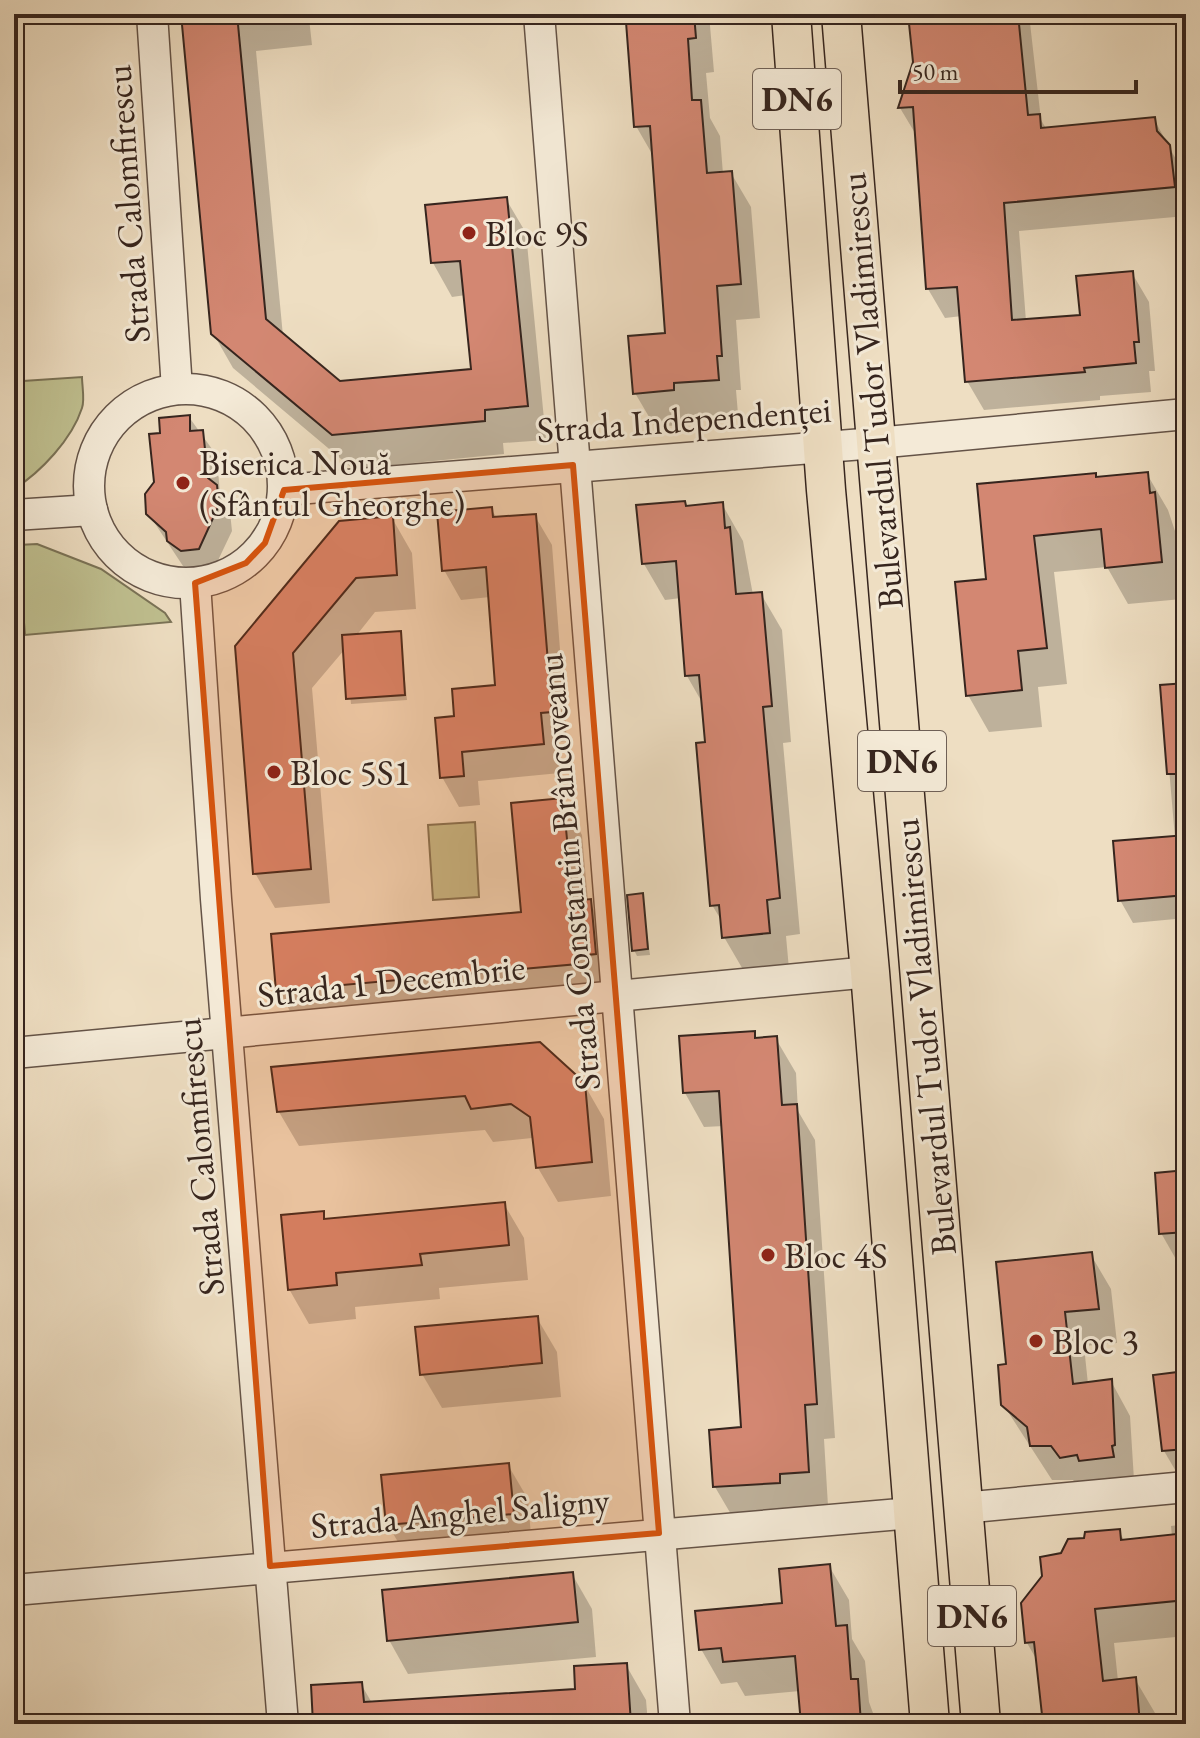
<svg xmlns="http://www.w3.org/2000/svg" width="1200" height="1738" viewBox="0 0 1200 1738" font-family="'EB Garamond',serif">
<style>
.green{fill:#bfbf8f;stroke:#7a7256;stroke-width:2}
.shadow{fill:#0003}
.building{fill:#d38772;stroke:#36251e;stroke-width:2}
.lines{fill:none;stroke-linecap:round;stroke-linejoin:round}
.minor-casing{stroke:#645347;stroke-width:33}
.major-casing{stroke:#36251e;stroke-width:41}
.minor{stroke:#f4ead7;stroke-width:30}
.major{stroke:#eedec2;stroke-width:38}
.marked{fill:#d6540e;fill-opacity:0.2;stroke:#d6540e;stroke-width:6;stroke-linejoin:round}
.poi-dot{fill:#8f2418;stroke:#f4ead7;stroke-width:3}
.labels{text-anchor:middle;stroke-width:6;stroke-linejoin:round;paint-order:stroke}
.shield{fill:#f4ead7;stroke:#6f6056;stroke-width:2}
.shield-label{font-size:34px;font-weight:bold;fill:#36251e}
.street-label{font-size:36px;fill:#36251e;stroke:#f4ead7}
.poi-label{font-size:36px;fill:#36251e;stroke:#f4ead7;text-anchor:start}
</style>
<rect width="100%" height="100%" fill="#eedec2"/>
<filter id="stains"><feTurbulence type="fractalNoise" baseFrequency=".0025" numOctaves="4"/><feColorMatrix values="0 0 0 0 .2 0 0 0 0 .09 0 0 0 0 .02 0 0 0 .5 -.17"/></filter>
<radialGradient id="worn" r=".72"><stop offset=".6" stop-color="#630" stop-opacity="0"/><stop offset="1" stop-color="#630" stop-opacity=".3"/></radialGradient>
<g class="green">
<path d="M 82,377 C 82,386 85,400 82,408 C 72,439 41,472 14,489 L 14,391 L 23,381 Z"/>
<polygon points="37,544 101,569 165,613 171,622 25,635 18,545"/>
<polygon points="475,822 479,897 433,900 428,825"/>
</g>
<g class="shadow">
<polygon points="183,14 307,14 309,18 312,45 256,51 283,336 339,383 473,371 466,295 452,297 433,263 506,199 526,233 546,440 503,443 504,454 353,469 233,368 213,333"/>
<polygon points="435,14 510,14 439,21"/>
<polygon points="643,14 709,14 714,72 706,73 710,118 720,136 723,174 731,173 751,207 760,318 736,320 741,390 736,390 738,414 693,417 693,424 655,427 635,393 667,335 655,159 636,126"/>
<polygon points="910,14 1029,14 1041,120 1047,130 1154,119 1185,176 1186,216 1019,231 1026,321 1082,317 1132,273 1149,302 1155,371 1149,371 1151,392 1100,396 1100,400 984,410 967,381 962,316 945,318 928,289 918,138 900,108 915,63"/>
<polygon points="189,417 217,456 220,495 230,512 232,531 212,573 196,575 183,566 148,513 163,435"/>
<polygon points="1147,474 1168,510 1175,531 1182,599 1128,604 1107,567 1054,572 1067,684 1038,687 1042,727 989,732 968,695 988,581 1095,475 1097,479"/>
<polygon points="722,504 743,541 753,595 761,594 782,630 791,742 783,743 800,934 786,936 789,969 745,973 724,937 723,923 712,905 703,704 687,676 681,598 665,600 644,564 638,507"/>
<polygon points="491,509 497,518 535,516 552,545 567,741 557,742 560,773 478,781 480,805 459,807 442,777 456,718 497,687 490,597 461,600 444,570"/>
<polygon points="392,518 412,553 416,609 375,612 356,636 400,633 407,700 351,704 345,649 312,688 330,903 275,908 255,873 237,647"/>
<polygon points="1186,685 1186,918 1133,923 1120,900 1175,838 1162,687"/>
<polygon points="562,800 582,835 588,901 610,935 614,988 298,1025 278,990 523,914"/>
<polygon points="642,896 650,955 637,956 634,950"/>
<polygon points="1183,952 1186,952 1186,986"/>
<polygon points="753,1033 757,1040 776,1039 796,1073 798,1111 815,1140 835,1438 824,1439 828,1506 735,1521 715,1487 744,1429 724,1126 704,1127 685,1093"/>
<polygon points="584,1084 604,1119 611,1196 558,1202 538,1168 532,1138 493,1142 485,1130 299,1146 279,1112"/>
<polygon points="1186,1173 1186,1267 1181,1268 1161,1233"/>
<polygon points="504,1204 524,1238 528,1280 439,1288 440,1299 355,1307 356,1319 309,1324 289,1289 322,1213 327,1221"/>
<polygon points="1091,1255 1111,1289 1117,1343 1084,1346 1088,1384 1111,1381 1130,1416 1134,1480 1082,1491 1073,1480 1052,1480 1003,1404 1009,1366"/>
<polygon points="537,1318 557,1352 561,1397 442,1408 422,1374"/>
<polygon points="1186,1318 1186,1372 1179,1319"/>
<polygon points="1186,1373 1186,1485 1184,1485 1164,1451"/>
<polygon points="508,1465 528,1499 532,1548 408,1559 388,1525 384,1477"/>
<polygon points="1186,1524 1186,1636 1114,1643 1118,1681 1135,1679 1155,1713 1156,1724 1045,1724 1038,1662 1027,1643 1062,1555 1086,1540 1119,1531 1125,1542 1172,1537 1171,1526"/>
<polygon points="829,1566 849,1600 852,1639 865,1661 869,1702 877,1724 803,1724 800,1691 745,1696 737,1682 721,1684 701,1649 784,1605"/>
<polygon points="572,1574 592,1609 596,1657 408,1674 389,1640"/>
<polygon points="626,1665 646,1700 648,1724 315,1724 361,1684 372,1703 577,1691"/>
</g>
<g class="building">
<polygon points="181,14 237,14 266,319 340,381 471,369 460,261 431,263 425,205 507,197 528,406 485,410 485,421 332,435 211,334"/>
<polygon points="641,14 694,14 696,38 688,39 692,100 701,100 707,173 732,171 741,284 717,286 722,356 717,356 719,380 674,383 674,390 633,394 628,336 665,333 650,126 634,127 626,22 642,21"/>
<polygon points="908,14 1018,14 1028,115 1040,114 1041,128 1155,117 1157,131 1170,145 1175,187 1004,203 1012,320 1080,315 1076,276 1133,271 1139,342 1134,342 1136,363 1084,368 1085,372 965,382 957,287 926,289 913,107 898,108 913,62"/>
<polygon points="190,415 190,431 203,430 208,478 217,485 219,505 199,549 181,551 167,541 166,532 146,514 145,494 154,482 149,434 160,433 159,418"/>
<polygon points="1148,472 1150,493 1155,492 1162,562 1105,568 1101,529 1034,536 1047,648 1018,651 1022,690 966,696 955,582 986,579 977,484 1096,473 1096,477"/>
<polygon points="685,501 686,506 723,502 725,528 730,527 736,594 762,592 772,706 763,707 780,898 767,900 770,933 722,938 719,905 710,906 696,743 705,742 699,675 685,676 676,561 642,564 636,505"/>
<polygon points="492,507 493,517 536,514 552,712 541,713 544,744 462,752 464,776 440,778 435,718 454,716 452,689 495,685 486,567 442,571 437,512"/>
<polygon points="393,516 397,575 356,578 293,653 311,869 253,874 235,646 339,521"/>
<polygon points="401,631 405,695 346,699 342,635"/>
<polygon points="1186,683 1186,774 1167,774 1160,685"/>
<polygon points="563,798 573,901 591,899 596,954 578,956 578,964 276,991 271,934 521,912 511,803"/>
<polygon points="1186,835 1186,895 1118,901 1113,841"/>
<polygon points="643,893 648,949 632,951 627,895"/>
<polygon points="755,1031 755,1038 777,1036 782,1105 797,1104 817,1404 805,1405 809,1472 780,1474 780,1483 713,1487 709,1430 741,1427 719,1091 683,1093 679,1036"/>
<polygon points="540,1042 585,1083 592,1162 536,1168 530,1117 511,1104 471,1109 465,1096 277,1112 271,1067"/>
<polygon points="1186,1170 1186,1232 1159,1234 1155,1173"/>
<polygon points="505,1202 509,1245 420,1254 422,1265 336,1273 337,1285 288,1290 281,1215 324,1211 324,1219"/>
<polygon points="1092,1252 1099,1309 1065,1312 1073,1384 1112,1379 1115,1445 1112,1446 1114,1457 1079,1461 1077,1455 1060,1458 1051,1446 1030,1446 1027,1427 1001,1405 998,1365 1006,1364 996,1262"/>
<polygon points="538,1316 542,1363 420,1375 415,1327"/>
<polygon points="1186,1371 1186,1449 1162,1451 1153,1375"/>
<polygon points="509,1463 514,1514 386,1525 381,1475"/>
<polygon points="1120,1529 1121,1540 1186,1533 1186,1600 1095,1609 1103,1681 1136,1677 1140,1724 1043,1724 1034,1642 1025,1643 1021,1603 1042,1576 1040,1557 1061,1553 1068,1539 1084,1538 1085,1532"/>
<polygon points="830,1564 836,1626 847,1625 851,1679 858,1679 861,1724 801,1724 795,1656 723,1662 721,1648 699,1650 695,1611 782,1603 779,1569"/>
<polygon points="573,1572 578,1622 387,1641 382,1590"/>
<polygon points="627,1663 631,1724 313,1724 311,1685 362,1682 364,1702 575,1689 574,1666"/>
</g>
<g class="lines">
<g class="minor-casing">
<g id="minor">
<polyline points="152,14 177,389"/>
<polyline points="539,14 675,1724"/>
<circle cx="186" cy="486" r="97"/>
<polyline points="284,490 876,443 1186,414"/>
<polyline points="14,515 92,510"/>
<polyline points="195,583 216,899 283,1724"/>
<polyline points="14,1053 870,972"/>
<polyline points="962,1508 1186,1487"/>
<polyline points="14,1590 912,1513"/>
</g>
</g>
<g class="major-casing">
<g id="major">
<polyline points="791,14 826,490 870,972 930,1724"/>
<polyline points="841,14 981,1724"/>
</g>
</g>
<use href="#minor" class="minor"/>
<use href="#major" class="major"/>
</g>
<path class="marked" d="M 573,465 L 659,1533 L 270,1566 L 195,583 L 246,563 L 265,543 L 284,490 Z"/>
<g class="poi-dot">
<circle cx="469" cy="233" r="8"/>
<circle cx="183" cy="483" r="8"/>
<circle cx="274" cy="772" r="8"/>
<circle cx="768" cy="1255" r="8"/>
<circle cx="1036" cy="1341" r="8"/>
</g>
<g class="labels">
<g class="shield">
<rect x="753" y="69" width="88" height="60" rx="6"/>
<rect x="858" y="731" width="88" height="60" rx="6"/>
<rect x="928" y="1586" width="88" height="60" rx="6"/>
</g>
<g class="shield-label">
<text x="797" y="111">DN6</text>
<text x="902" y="773">DN6</text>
<text x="972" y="1628">DN6</text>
</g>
<g class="street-label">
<text transform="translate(127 204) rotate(-94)" y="13">Strada Calomfirescu</text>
<text transform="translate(871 391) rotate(-95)" y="13">Bulevardul Tudor Vladimirescu</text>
<text transform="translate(684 419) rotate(-4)" y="13">Strada Independenței</text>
<text transform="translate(568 872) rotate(-95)" y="13">Strada Constantin Brâncoveanu</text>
<text transform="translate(391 980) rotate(-6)" y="13">Strada 1 Decembrie</text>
<text transform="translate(924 1037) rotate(-95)" y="13">Bulevardul Tudor Vladimirescu</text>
<text transform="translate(199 1157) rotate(-95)" y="13">Strada Calomfirescu</text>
<text transform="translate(460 1512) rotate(-5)" y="13">Strada Anghel Saligny</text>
</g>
<g class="poi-label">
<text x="485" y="246">Bloc 9S</text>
<text x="199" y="475">Biserica Nouă<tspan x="199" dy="41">(Sfântul Gheorghe)</tspan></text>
<text x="290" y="785">Bloc 5S1</text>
<text x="784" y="1268">Bloc 4S</text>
<text x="1052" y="1354">Bloc 3</text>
</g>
</g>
<rect width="1200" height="1738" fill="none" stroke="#eedec2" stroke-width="48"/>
<rect x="16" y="16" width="1168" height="1706" fill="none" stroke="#36251e" stroke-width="4"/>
<rect x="24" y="24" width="1152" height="1690" fill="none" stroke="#36251e" stroke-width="2"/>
<path d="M900 80v12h236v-12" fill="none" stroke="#36251e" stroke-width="4"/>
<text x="912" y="80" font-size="24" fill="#36251e" stroke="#f4ead7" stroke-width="6" paint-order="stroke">50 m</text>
<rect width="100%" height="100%" filter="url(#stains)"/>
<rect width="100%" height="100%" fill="url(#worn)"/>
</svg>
